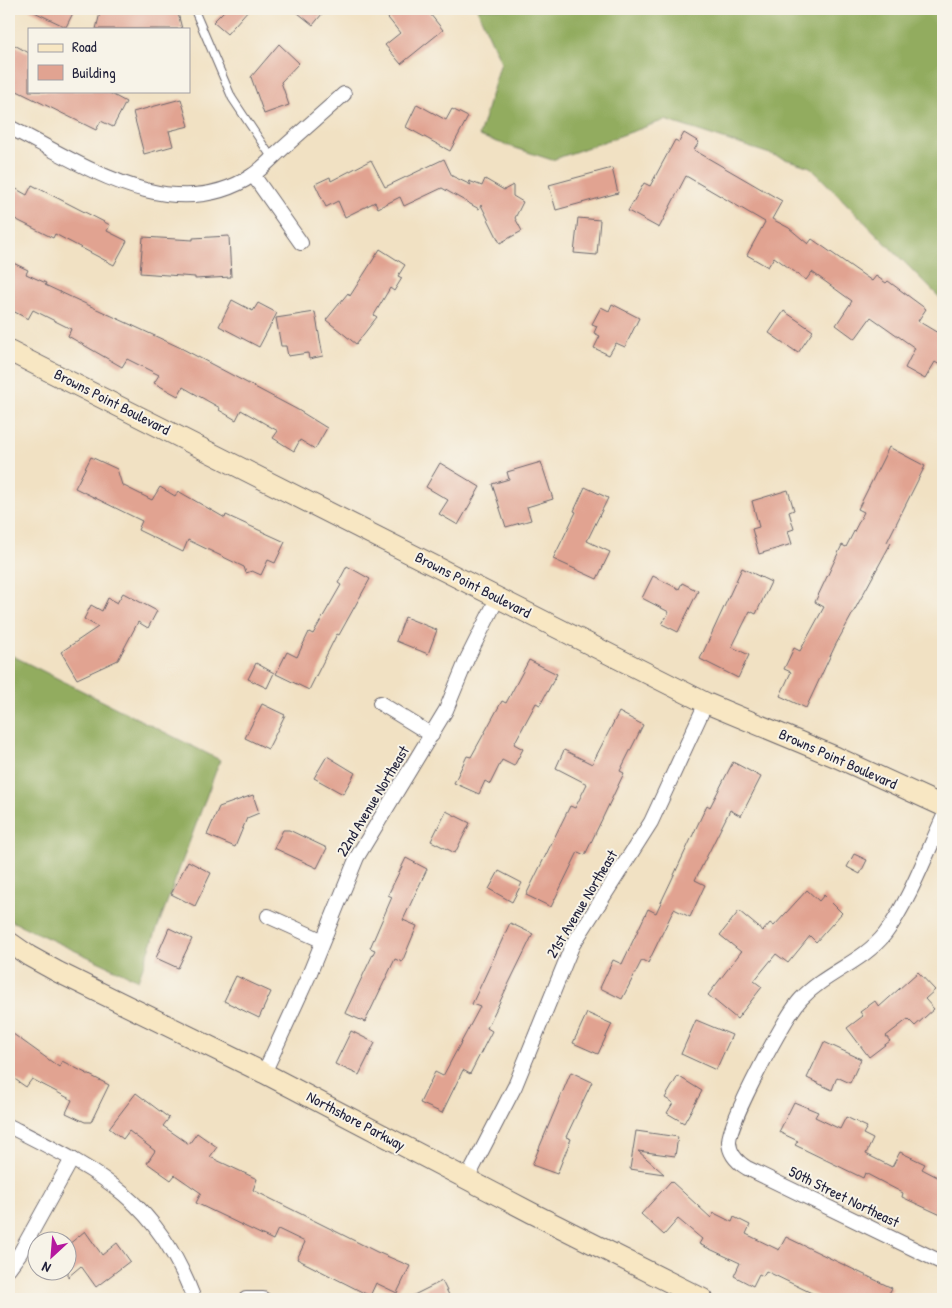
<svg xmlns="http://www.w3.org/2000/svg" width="952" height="1308" viewBox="0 0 952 1308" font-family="'Patrick Hand',sans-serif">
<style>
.forest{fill:#92ac5f;stroke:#5a674d}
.building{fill:#e1a391}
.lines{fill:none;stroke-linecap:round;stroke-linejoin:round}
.lane-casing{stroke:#6a656b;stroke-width:9}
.street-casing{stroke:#6a656b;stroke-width:16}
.secondary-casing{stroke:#6a656b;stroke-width:22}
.lane{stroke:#fff;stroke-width:7}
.street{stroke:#fff;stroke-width:14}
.secondary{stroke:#f8e7c3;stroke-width:20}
.labels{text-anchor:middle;stroke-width:4;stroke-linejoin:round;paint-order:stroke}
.street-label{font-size:15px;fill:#22223b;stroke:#f7f3e8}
</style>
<rect width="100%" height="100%" fill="#f7f3e8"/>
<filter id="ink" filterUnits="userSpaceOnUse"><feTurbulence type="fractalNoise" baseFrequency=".02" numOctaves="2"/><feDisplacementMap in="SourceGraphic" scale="10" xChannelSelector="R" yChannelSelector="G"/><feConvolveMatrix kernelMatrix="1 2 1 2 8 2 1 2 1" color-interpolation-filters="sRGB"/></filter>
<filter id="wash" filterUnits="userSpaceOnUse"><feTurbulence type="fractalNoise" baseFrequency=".0096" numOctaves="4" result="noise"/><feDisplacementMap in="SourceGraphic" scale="20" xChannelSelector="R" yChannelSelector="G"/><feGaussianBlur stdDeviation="1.12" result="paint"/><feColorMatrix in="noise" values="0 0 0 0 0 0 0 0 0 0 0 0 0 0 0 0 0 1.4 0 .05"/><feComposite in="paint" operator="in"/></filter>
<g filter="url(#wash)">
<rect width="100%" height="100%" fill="#f1e1c3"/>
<g class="forest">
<polygon points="477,9 943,9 943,301 810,167 665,120 552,160 479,136 501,62"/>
<polygon points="9,654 220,760 138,980 9,920"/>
</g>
<g id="blocks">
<g class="building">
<polygon points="28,9 75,9 66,27"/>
<polygon points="101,9 125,9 142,12 156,9 177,9 182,29 96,29"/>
<polygon points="226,9 249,9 227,34 213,22"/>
<polygon points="293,9 326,9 313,25"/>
<polygon points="381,9 426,9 443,30 401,64 385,45 400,33"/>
<polygon points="9,42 29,53 29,91 106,91 126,102 113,127 101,121 96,130 9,87"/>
<polygon points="279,44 299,63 281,82 289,105 264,114 251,77"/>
<polygon points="181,99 189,126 169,131 173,146 144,154 133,112"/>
<polygon points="417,104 446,120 452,109 468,117 450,151 406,127"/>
<polygon points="684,133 699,142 694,150 782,201 772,219 789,228 808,244 812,239 872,281 876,276 886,283 888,281 926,309 918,321 943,336 943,367 935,362 925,379 905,368 915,348 871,317 855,339 836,325 852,301 812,272 806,280 774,257 768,267 747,255 765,222 686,176 659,228 628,211 644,183 650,186 675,140 679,142"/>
<polygon points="444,159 452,176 471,185 469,181 482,186 485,179 504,190 513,185 513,196 523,202 515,218 522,231 500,243 481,205 479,209 442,188 404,206 400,197 378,208 375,202 345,217 338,201 326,207 315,184 330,177 331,181 371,160 385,187"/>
<polygon points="612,168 618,193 556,210 549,185"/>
<polygon points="9,185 27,195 32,185 110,225 107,231 127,241 114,265 55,234 53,238 9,216"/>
<polygon points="578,218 600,220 597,255 574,253"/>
<polygon points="229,236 231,277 195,279 195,277 140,273 143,237 193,240 193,238"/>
<polygon points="380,249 405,265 398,276 402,278 394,291 390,288 374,315 377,317 356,344 326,320 348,293 350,296"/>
<polygon points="9,261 28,270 26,274 46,283 45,285 181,348 298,410 327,428 315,449 300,440 294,451 273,438 278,431 241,410 236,420 219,410 220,408 183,387 178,396 154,383 159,375 127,359 122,367 68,336 71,329 33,310 28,319 9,309"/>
<polygon points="232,300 253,311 258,303 277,313 259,347 219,326"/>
<polygon points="612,304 639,318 625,347 616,343 609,355 594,348 600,336 594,333 597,326 592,324 601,307 609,311"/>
<polygon points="784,311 813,331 798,353 769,333"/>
<polygon points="315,312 323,356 309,359 308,353 288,356 286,346 281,346 276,318"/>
<polygon points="889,447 925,466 887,542 891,543 835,646 806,708 780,696 791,672 784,669 794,648 800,651 824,607 815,602 842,545 846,547 864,512 858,509"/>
<polygon points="91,457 117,469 122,485 152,500 160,487 175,496 178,491 225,518 226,515 285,542 275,563 268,560 261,575 252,571 246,573 244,567 188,540 183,552 138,530 142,521 75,488"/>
<polygon points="541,462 553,499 527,507 531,520 506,527 492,484 509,479 507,472"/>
<polygon points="440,463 480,487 458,525 439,514 448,500 426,487"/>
<polygon points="585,487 608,498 587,541 610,552 597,579 553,559 576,512 574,511"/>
<polygon points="788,490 794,510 789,512 794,529 788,531 792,544 759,554 752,529 759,527 752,501"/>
<polygon points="347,566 370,579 339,635 337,634 309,690 276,674 287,652 297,657 309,632 313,634 341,585 338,583"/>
<polygon points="742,568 771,582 756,614 750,611 732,647 749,655 738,678 700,659"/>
<polygon points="653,576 679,589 682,583 698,591 678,632 662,624 669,612 642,598"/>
<polygon points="123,593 157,611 148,628 138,622 118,660 77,679 61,652 98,627 84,619 91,605 102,611 108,598 117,603"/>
<polygon points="405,617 437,630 428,654 396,641"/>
<polygon points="529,660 557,674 540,705 536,703 514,744 523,749 514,766 502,760 490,784 485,781 479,794 454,783 467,756 471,757 502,701 506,703"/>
<polygon points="256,663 274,673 267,688 248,679"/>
<polygon points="262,704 285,715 268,749 245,738"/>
<polygon points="619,712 643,725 620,771 624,773 585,855 578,852 551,907 526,895 570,806 575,808 587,784 556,768 564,750 592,764"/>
<polygon points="327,756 355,773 343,794 314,778"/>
<polygon points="733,762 761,777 741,816 730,810 695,880 705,885 690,917 674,909 648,963 642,960 622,999 600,988 613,960 622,964 648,909 656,913 707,805 710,807"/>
<polygon points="253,795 259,813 247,818 235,847 207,835 219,807"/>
<polygon points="446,811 470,823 455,853 431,841"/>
<polygon points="283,830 289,830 327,848 317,868 274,848"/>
<polygon points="854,854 867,860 860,874 847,867"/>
<polygon points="406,858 427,869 403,920 417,926 402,962 395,959 365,1022 345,1013 375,950 370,948 392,897 388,895"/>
<polygon points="188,861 211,873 195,906 171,894"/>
<polygon points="499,871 522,883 512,902 489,889"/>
<polygon points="807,890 819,901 824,895 842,913 816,942 810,936 788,963 776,954 754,981 762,987 737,1019 708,995 741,952 720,935 739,911 763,931 770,923 774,926"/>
<polygon points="510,923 533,934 487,1028 492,1031 470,1074 463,1070 442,1113 420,1103 435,1072 443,1076 480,1007 472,1004"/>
<polygon points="169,928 192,939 178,968 156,958"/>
<polygon points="918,972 935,990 925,999 934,1009 915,1026 908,1019 886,1036 890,1041 869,1057 847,1028 863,1016 860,1012 875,1001 879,1007"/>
<polygon points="236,976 271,992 259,1018 224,1001"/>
<polygon points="587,1013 612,1024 598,1054 573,1043"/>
<polygon points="696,1020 732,1035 716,1070 681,1054"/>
<polygon points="9,1031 59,1067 62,1061 109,1085 91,1122 85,1122 66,1113 72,1100 32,1079 26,1087 9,1075"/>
<polygon points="351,1031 375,1043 359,1075 335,1064"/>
<polygon points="824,1042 861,1059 850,1083 837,1077 832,1090 807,1078"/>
<polygon points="571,1072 592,1082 566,1137 571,1139 557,1174 532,1165"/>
<polygon points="678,1076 702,1091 684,1123 667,1113 673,1103 665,1098"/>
<polygon points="136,1093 169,1118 163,1126 189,1144 197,1133 217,1147 210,1157 257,1179 253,1190 377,1252 410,1266 397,1293 376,1283 370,1296 297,1259 305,1242 278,1229 273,1240 196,1203 201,1193 175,1175 171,1180 147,1163 155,1151 129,1131 123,1139 109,1128"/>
<polygon points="794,1102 818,1112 815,1117 840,1129 846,1117 867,1127 863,1134 873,1139 866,1154 892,1167 900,1152 925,1164 922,1169 943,1180 943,1216 902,1197 903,1193 865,1173 863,1178 795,1145 798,1141 779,1132"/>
<polygon points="636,1131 678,1137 675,1156 638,1151 664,1174 630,1169"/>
<polygon points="671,1181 711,1218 714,1213 732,1222 734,1217 750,1225 746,1234 779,1250 786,1237 892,1288 886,1299 824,1299 766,1271 763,1276 759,1274 753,1286 734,1276 740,1263 699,1244 702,1239 678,1219 664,1235 641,1214"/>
<polygon points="85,1231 102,1255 117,1243 130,1261 96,1287 81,1266 68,1277 68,1245"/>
<polygon points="442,1281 451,1299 406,1299"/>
</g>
</g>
</g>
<g filter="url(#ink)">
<use href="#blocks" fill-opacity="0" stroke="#6a656b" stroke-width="1"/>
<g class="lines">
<g class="lane-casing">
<polyline id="lane" points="194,9 232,98 272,158"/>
</g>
<g class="street-casing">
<g id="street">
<path d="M 9,127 C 81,163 172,229 253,175 C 263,168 272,158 281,150 C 302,131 323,113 344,94"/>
<polyline points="253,175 301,243"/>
<polyline points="380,703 432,735"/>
<path d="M 943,818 C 927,853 907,905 885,934 C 863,962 825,973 801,999 C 785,1016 730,1120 729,1141 C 729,1154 737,1162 747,1168 L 943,1263"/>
<polyline points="268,916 321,940"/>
<polyline points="264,1073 309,975 357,857 446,710 467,659 498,597"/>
<path d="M 9,1126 C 99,1172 156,1198 194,1299"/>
<polyline points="467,1179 515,1086 572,946 651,822 706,703"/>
<polyline points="9,1268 20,1253 72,1159"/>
<polyline points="246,1299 263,1299"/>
</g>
</g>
<g class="secondary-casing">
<g id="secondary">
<polyline points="9,351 706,703 836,757 943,806"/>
<polyline points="9,942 29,956 58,972 264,1073 532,1213 703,1299"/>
</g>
</g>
<use href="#lane" class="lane"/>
<use href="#street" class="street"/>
<use href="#secondary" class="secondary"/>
</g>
</g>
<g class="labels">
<g class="street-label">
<text transform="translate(112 402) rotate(27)" y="5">Browns Point Boulevard</text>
<text transform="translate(473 585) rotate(27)" y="5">Browns Point Boulevard</text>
<text transform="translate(838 759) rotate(24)" y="5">Browns Point Boulevard</text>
<text transform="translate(373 801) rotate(-59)" y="5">22nd Avenue Northeast</text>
<text transform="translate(582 904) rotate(-59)" y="5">21st Avenue Northeast</text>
<text transform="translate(356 1121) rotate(28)" y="5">Northshore Parkway</text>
<text transform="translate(844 1197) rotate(26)" y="5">50th Street Northeast</text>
</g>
</g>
<rect width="952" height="1308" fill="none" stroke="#f7f3e8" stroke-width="30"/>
<rect x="28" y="28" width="162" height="65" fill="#f7f3e8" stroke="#a29fa3"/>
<rect x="38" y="44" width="25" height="8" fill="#f8e7c3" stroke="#a29fa3"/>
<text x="72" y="52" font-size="15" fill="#22223b">Road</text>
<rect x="38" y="65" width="25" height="15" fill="#e1a391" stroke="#a29fa3"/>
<text x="72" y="78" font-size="15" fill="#22223b">Building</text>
<g transform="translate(52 1256) rotate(206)"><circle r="24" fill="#f7f3e8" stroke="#a29fa3"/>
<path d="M0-4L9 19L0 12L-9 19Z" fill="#b5179e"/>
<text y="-8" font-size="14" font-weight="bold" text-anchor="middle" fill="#22223b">N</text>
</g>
</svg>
